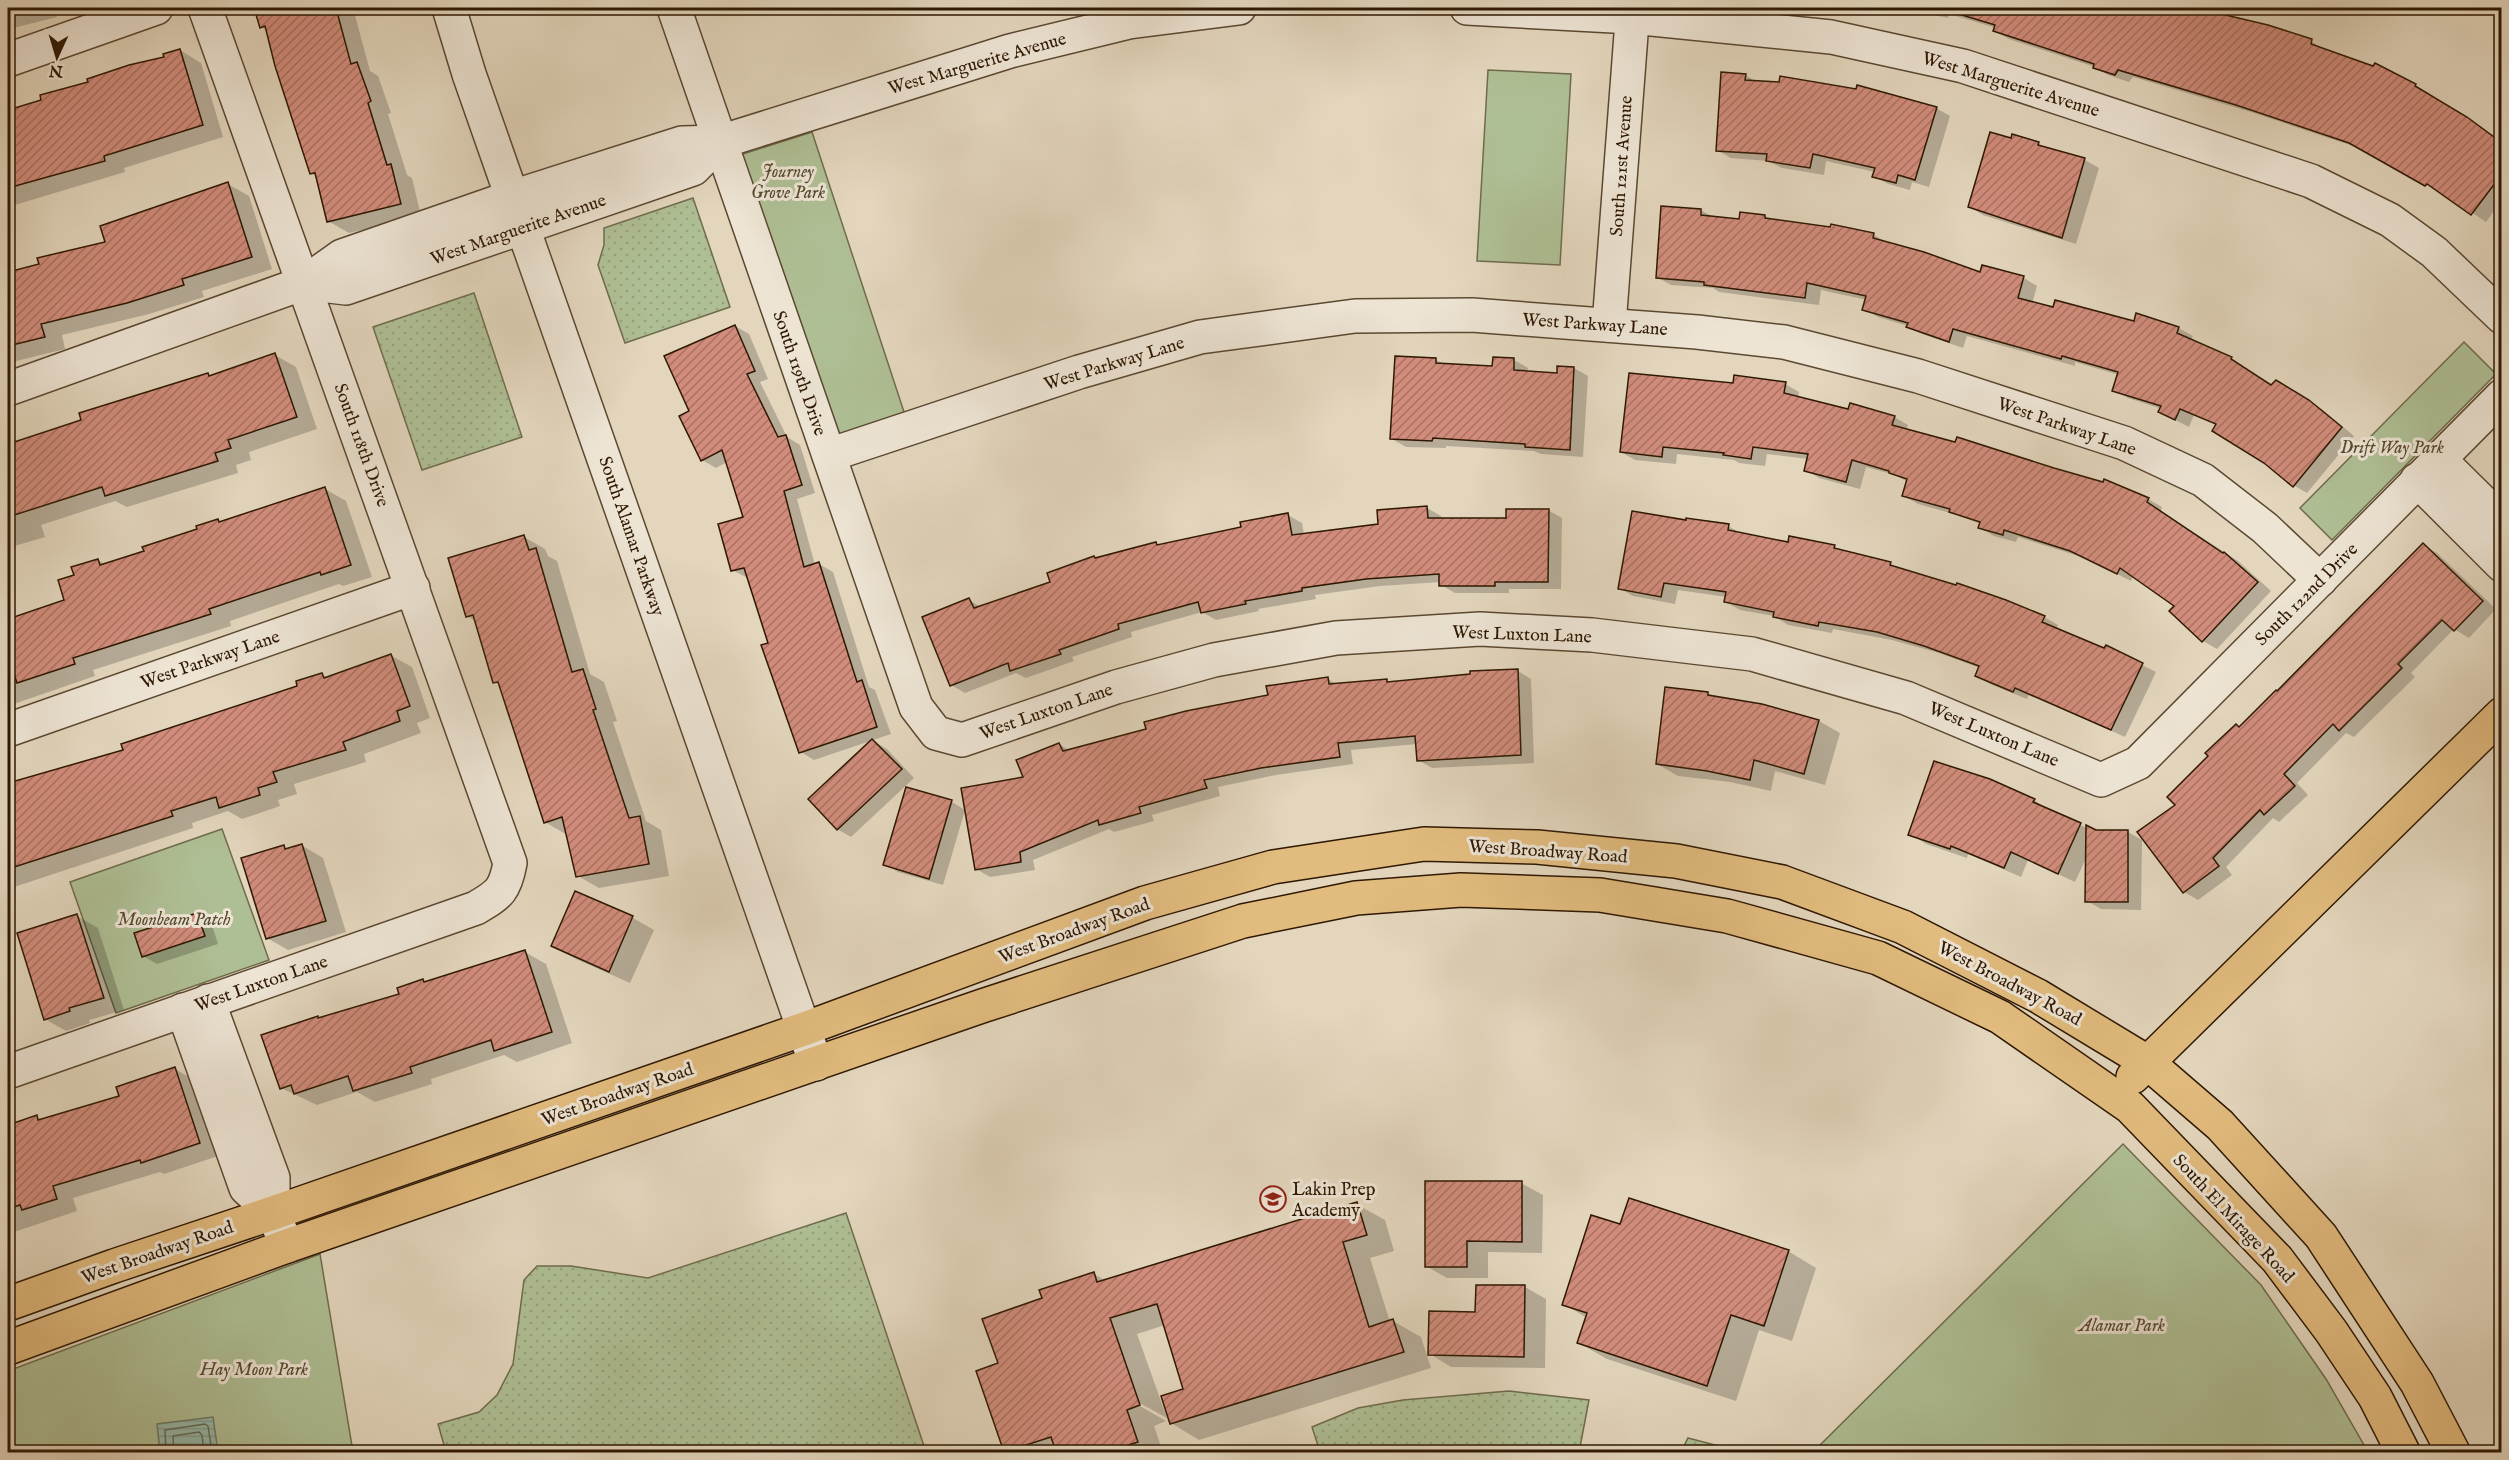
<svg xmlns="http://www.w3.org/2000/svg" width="2509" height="1460" viewBox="0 0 2509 1460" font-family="'IM FELL English',serif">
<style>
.grass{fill:url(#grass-dots);stroke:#6e6c4c;stroke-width:1.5}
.green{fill:#afbf95;stroke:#6e6c4c;stroke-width:1.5}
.water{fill:url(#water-rules);stroke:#6c7967;stroke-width:1.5}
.shadow{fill:#0003}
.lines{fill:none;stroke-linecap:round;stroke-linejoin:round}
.shore{stroke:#626956;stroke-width:1.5}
.building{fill:url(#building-hatch);stroke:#2e1802;stroke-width:1.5}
.minor-casing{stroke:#5b4831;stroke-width:36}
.major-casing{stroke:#2e1802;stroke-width:36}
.minor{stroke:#ede4d4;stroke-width:33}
.major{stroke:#e2bb7e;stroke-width:33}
.labels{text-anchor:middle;stroke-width:6;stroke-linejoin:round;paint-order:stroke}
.street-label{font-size:18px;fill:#2e1802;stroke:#ede4d4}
.park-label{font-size:18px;font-style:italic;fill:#554a2e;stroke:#ede4d4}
.poi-label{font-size:18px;fill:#2e1802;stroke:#ede4d4;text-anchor:start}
</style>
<defs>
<pattern id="grass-dots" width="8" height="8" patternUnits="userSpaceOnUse" patternTransform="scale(1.5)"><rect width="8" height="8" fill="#afbf95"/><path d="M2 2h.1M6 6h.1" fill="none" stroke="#97a37f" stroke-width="1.8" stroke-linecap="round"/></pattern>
<pattern id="water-rules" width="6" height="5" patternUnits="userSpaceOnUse" patternTransform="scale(1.5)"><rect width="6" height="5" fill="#96baaa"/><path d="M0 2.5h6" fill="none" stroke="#829f91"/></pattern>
<pattern id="building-hatch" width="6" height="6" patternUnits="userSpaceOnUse" patternTransform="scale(1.5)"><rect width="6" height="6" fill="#d18c7b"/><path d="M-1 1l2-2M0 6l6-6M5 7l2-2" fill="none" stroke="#aa7163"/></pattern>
</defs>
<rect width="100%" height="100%" fill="#e3d6bd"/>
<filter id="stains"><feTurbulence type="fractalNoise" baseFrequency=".00333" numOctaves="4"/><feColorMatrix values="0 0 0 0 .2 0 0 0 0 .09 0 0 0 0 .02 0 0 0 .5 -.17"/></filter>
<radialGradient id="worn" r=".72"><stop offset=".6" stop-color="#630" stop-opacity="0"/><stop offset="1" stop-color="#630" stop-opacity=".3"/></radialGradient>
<g class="grass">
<polygon points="693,198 730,307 625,343 598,265 604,245 604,228"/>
<polygon points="474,293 522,437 422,470 373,327"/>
<polygon points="846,1213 926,1452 446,1452 438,1424 479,1412 497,1395 513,1364 524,1280 537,1266 571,1266 648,1278"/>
<polygon points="1509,1391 1589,1400 1580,1447 1600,1452 1320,1452 1312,1427 1358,1408 1403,1400"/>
<polygon points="1688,1438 1742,1452 1743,1452 1681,1452"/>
</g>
<g class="green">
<polygon points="1488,70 1571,74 1560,265 1477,261"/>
<polygon points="812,132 905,415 839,438 740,155"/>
<polygon points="2464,342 2496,374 2332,540 2300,508"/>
<polygon points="222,829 269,960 116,1013 70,882"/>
<polygon points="2123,1144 2261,1285 2326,1379 2368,1452 1813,1452"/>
<polygon points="320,1254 353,1452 8,1452 8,1371"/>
</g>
<polygon class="water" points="213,1417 218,1452 160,1452 157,1424"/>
<g class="shadow">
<polygon points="8,8 77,8 57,14 57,17 9,29 11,36 8,37"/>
<polygon points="255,8 353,8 370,71 378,76 391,113 388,114 407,175 412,178 421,216 349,233 328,221 318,177 312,173 267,30 261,27"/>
<polygon points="1900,8 2191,8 2268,27 2311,41 2325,50 2413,94 2417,86 2429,93 2428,95 2481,127 2502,142 2502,200 2486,222 2440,191 2365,150 2251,112 2133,77 2129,82 2108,75 2095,67 2009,39 1995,31 1996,28 1949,14 1948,18"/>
<polygon points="180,50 201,63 223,137 124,168 125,172 8,207 8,111 166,58"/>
<polygon points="1745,75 1757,82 1936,108 1950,116 1929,187 1912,182 1910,190 1888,184 1874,176 1875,172 1826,161 1824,175 1782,168 1768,161 1731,158 1717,150"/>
<polygon points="2038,144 2048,149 2085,160 2099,168 2076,244 1983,215 1970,207"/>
<polygon points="228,184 249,196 272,269 202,291 204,297 149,314 62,335 65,349 8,363 8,273 107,243"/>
<polygon points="1701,210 1713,217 1741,220 1765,216 1773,221 1831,228 1832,225 1874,235 1888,243 1981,274 2024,278 2037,286 2032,304 2135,323 2137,315 2179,328 2193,336 2191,341 2231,358 2272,386 2291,390 2323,410 2354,436 2307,493 2293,485 2217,425 2194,415 2189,427 2160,412 2162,409 2128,398 2114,390 2119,375 2075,362 2075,366 1967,336 1963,348 1922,334 1908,326 1878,317 1864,309 1867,300 1821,290 1819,305 1719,292 1713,288 1671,285 1657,277"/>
<polygon points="2502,230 2502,244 2495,237"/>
<polygon points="735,326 749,334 768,379 760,382 787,437 800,445 815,493 797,499 815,565 819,564 833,572 869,687 875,690 891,734 814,760 801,752 748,578 732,570 745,518 727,462 716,468 702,460 691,412"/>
<polygon points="275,355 296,367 317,429 249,452 251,460 236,465 238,473 127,507 115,501 41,525 45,537 8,548 8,448 208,375 211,377"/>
<polygon points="1436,360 1446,365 1494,368 1514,360 1528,368 1527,372 1558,374 1559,368 1574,368 1588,376 1583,457 1541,454 1534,451 1446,446 1446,448 1406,447 1392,439"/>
<polygon points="1785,384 1799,392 1798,398 1849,411 1894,417 1908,425 1906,431 2148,499 2162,507 2161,511 2238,561 2271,591 2217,649 2203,641 2171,611 2176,606 2133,576 2131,581 2085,558 2018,537 2016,542 1994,536 1980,528 1981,524 1954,514 1918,504 1904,496 1908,482 1895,475 1866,467 1860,489 1819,478 1806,470 1808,459 1767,454 1765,466 1739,463 1734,460 1677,454 1676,464 1635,460 1621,452 1735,385"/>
<polygon points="325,489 346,501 372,577 343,586 339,584 230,621 231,626 93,670 95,676 8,706 8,621 66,601 76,576 98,560 106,565 146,552 218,521 221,523"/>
<polygon points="1427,508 1441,516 1441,519 1507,519 1548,510 1562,518 1561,589 1509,589 1509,593 1455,593 1441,585 1441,582 1380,586 1315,595 1316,599 1258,609 1259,611 1216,620 1202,612 1131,632 1132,637 1072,657 1074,661 1026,678 1016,673 965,693 951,685 969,600 981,607 1052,583 1096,559 1156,543 1161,546 1243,529 1288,515 1302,523 1304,535 1379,525"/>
<polygon points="1687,522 1728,526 1742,534 1789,543 1834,547 1844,552 1890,564 1900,569 2044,617 2058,625 2056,629 2105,649 2106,647 2156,672 2125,737 2029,694 2027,699 1990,684 1976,676 1980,668 1939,653 1892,640 1833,629 1832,633 1788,625 1774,616 1740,610 1726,602 1727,597 1678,590 1675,604 1633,596 1619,588"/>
<polygon points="524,537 545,549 548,556 557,561 590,674 604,682 617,721 613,722 646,821 661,830 669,876 599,888 578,876 567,835 545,822 501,686 495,682 477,622 467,616"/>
<polygon points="2423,545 2437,553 2496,609 2469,638 2454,629 2411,673 2415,677 2354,737 2346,733 2297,783 2308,795 2279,822 2273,818 2226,867 2232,875 2198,900 2184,892 2177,805 2237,726 2241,728 2278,693"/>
<polygon points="390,655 412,667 430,718 417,723 421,733 364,754 366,762 294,784 297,794 278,800 280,806 242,819 228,811 192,823 193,828 8,889 8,790 125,751 299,687 322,675 328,678"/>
<polygon points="1518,671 1531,679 1534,763 1432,768 1418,760 1417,744 1351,750 1353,764 1276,775 1218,787 1220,796 1152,815 1154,821 1114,832 1109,829 1033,860 1035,870 990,877 976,869 1025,779 1059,744 1070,751 1328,679 1338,685 1386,681 1391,683"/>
<polygon points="1708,694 1714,697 1761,706 1819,721 1840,733 1825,785 1775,771 1771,791 1730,782 1678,776 1657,764"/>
<polygon points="873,741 887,749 914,778 851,837 837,829"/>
<polygon points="907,789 952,802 965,810 943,885 898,872 885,864"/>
<polygon points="2034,800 2050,811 2087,828 2096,832 2128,832 2142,840 2141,910 2101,909 2087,901 2087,856 2075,882 2028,860 2021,877 1968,854 1967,858 1926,844 1910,834"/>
<polygon points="301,845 323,858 346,932 288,950 267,938 284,847 288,849"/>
<polygon points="576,893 633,918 654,930 630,983 574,958 553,946"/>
<polygon points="197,914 211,922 218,944 157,964 143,956"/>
<polygon points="77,916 98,928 124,1010 89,1020 90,1023 66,1031 45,1019"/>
<polygon points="525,952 546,964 572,1043 517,1062 504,1055 431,1079 432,1084 375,1102 357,1092 317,1105 281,1088 320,1019 401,995 423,981 427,983"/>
<polygon points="175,1069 196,1081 221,1155 164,1174 160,1172 73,1198 77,1211 8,1234 8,1127 36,1117 42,1120 121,1097"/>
<polygon points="1521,1183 1543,1195 1542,1253 1488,1252 1488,1278 1447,1278 1426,1266"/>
<polygon points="1356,1204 1385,1220 1394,1251 1370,1258 1390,1322 1393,1321 1421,1337 1431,1368 1199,1440 1171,1423 1185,1390 1165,1325 1137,1334 1167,1418 1134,1400 1133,1402 1166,1421 1154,1426 1163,1452 1006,1452 978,1372 1000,1364 1044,1299 1094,1274 1106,1281"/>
<polygon points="1621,1226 1788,1251 1816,1268 1792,1341 1759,1330 1736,1401 1607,1359 1579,1343 1587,1318 1564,1304"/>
<polygon points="1525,1287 1546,1299 1545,1368 1451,1367 1430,1354 1477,1313"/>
</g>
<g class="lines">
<g class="shore">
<polyline points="166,1452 165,1430 205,1424 208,1426 212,1452"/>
<polyline points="174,1452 173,1436 199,1432 202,1435 204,1452"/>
</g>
</g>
<g class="building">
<polygon points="254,8 336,8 351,64 357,62 371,101 368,103 387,165 391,164 401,204 327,222 315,173 310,174 275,66 265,26 260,28"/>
<polygon points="1953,8 2196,8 2268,25 2312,39 2311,44 2373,66 2375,63 2416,84 2415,86 2467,117 2502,143 2502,174 2471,215 2427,184 2425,186 2349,143 2236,105 2118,70 2115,75 2093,68 2094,64 1993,31 1995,25 1952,12"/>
<polygon points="180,49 203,125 104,156 105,161 8,188 8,110 41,100 40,95 88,82 87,79 129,65 164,57 163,54"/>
<polygon points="1721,72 1746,74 1745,80 1779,82 1780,76 1856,89 1857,85 1937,107 1915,180 1898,175 1896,183 1872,177 1875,168 1813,154 1810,168 1766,161 1767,154 1716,151"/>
<polygon points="1990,132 2011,138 2012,134 2039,142 2038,145 2085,158 2062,238 1968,207"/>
<polygon points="228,182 252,257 182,279 184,285 127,303 41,324 45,337 8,346 8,272 39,264 37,258 105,242 100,226"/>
<polygon points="1661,206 1701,209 1701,215 1739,219 1740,212 1765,215 1765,218 1830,227 1831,224 1874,233 1873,238 1924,252 1980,272 1982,265 2024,276 2018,298 2053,307 2055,300 2134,321 2136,313 2179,327 2177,333 2232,357 2231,359 2271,385 2276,380 2309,400 2342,427 2293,487 2264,463 2212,431 2216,424 2180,409 2175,420 2158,412 2161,406 2112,391 2118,372 2062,356 2061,359 1953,329 1949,342 1906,327 1908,323 1862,310 1866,296 1807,283 1805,298 1704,285 1704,282 1656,278"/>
<polygon points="735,325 755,371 747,374 778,437 786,435 802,485 784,491 804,567 819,562 857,682 862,680 877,727 799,753 761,645 768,643 744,568 731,571 718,524 743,517 722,450 701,461 679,416 689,411 664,356"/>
<polygon points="275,353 297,417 228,440 231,448 215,453 218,461 105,496 102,487 8,517 8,444 81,420 79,413 208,373 209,376"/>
<polygon points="1395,356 1436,358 1436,363 1492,366 1493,357 1514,358 1514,370 1557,373 1557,366 1574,367 1570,450 1525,447 1525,444 1433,438 1432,441 1390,439"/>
<polygon points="1629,373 1733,383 1734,375 1786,382 1784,393 1848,409 1850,403 1895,416 1892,425 1955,442 1957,437 2054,468 2103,482 2104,479 2149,498 2147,502 2223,553 2224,552 2258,582 2202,642 2169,611 2174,606 2120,568 2117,574 2070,551 2004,530 2003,535 1978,528 1980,522 1949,512 1950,509 1902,496 1907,479 1889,473 1889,471 1852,460 1846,482 1804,471 1808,454 1753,447 1751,459 1723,455 1724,453 1663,447 1662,457 1620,452"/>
<polygon points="325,487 351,565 321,575 320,572 209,609 211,614 73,658 75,664 17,683 8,656 8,619 64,600 58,580 74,575 71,567 98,559 100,565 144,551 142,547 197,529 196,526 218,519 219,522"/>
<polygon points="1427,506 1428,518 1506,518 1506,509 1549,509 1548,582 1495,582 1495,586 1439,586 1439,574 1366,579 1302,588 1302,591 1245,601 1246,604 1201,613 1198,602 1118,624 1119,629 1059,650 1061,654 1010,671 1008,663 950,686 922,617 969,598 974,608 1050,582 1047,573 1094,556 1095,558 1156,542 1157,545 1241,527 1240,522 1288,513 1292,535 1378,524 1377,510"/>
<polygon points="1632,511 1686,520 1686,518 1729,524 1728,530 1788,542 1789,536 1835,545 1834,548 1891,562 1890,565 1956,585 1957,583 2006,600 2045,616 2042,622 2104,648 2106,645 2143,663 2111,730 2015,688 2013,692 1975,676 1979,666 1924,646 1877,632 1819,622 1818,626 1773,617 1774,612 1724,602 1726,592 1664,583 1661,597 1618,589"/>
<polygon points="524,535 529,550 536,548 572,672 583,669 596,709 593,710 629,818 640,816 649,864 576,877 562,817 544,823 498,682 493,683 473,615 466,617 448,558"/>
<polygon points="2423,543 2483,601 2454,631 2442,620 2398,664 2402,668 2339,731 2333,724 2284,774 2295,786 2264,815 2260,810 2213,858 2219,866 2183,893 2137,832 2175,805 2167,797 2208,756 2205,753 2236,724 2239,727 2276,690 2277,691"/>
<polygon points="391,654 410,706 397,711 400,721 343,742 346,750 273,772 277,782 258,788 260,795 219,808 216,797 171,811 173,816 8,869 8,783 123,750 121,744 297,686 296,681 322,673 324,678"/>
<polygon points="1518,669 1521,755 1417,761 1415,736 1338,743 1340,757 1261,768 1204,780 1207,788 1139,807 1141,813 1099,825 1098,820 1020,852 1021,862 975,870 961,788 1023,777 1016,760 1059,743 1063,751 1146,729 1144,722 1186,711 1268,695 1266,686 1328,677 1329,684 1387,679 1387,682 1470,674 1470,671"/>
<polygon points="1665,687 1708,692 1708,695 1762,704 1819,720 1804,774 1754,760 1750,780 1707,771 1656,764"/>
<polygon points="872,739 902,769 837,830 808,799"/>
<polygon points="1934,761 1990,779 2035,799 2033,802 2081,823 2058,874 2011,852 2004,868 1951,846 1950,849 1908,835"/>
<polygon points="906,787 952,800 929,879 883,865"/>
<polygon points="2086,825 2096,830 2128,830 2128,902 2085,902"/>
<polygon points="302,844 326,921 266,939 241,858 284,845 285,849"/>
<polygon points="575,891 633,916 609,972 551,946"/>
<polygon points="197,913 205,936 142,957 134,933"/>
<polygon points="77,914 104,998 69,1008 70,1011 44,1020 17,933"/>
<polygon points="525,950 552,1032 494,1051 491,1040 410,1067 412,1073 353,1091 348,1076 294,1094 291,1085 280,1089 261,1035 318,1016 318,1018 399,994 397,988 423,979 424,982"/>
<polygon points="175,1067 200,1143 141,1163 140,1160 53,1186 57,1199 22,1210 20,1205 8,1209 8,1125 37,1115 38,1120 119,1096 116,1087"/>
<polygon points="1425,1181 1522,1181 1522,1242 1467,1241 1467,1267 1425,1267"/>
<polygon points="1629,1198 1789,1250 1764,1326 1731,1315 1707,1386 1577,1343 1587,1313 1562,1305 1591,1215 1620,1224"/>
<polygon points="1357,1202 1367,1235 1343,1242 1369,1327 1393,1319 1404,1352 1170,1424 1161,1396 1183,1389 1157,1304 1110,1318 1140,1405 1127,1410 1138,1442 1107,1452 1056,1452 1051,1437 1004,1452 976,1371 998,1363 982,1319 1042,1298 1039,1290 1094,1272 1097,1282"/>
<polygon points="1476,1285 1525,1285 1524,1357 1428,1355 1429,1311 1475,1312"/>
</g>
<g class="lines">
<g class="minor-casing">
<g id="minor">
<polyline points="449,8 469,74 816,1064"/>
<polyline points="674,8 916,707 936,733 962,740 1116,687 1214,660 1336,638 1480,629 1592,635 1752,654 1906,698 2101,780 2138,763 2502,396"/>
<polyline points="1467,8 1632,17 1831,37 1963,66 2311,181 2390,220 2434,252 2502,317"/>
<polyline points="8,60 156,8"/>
<polyline points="304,283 346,288 693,169 720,142"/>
<polyline points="1609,325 1633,8"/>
<polyline points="8,389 304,283 342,256 512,197 682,143 720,142 1010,51 1129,22 1239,8"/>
<polyline points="829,455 1079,372 1200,337 1355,316 1472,315 1697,332 1784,342 1918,376 2124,443 2203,480 2265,528 2320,580"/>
<polyline points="2439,459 2502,521"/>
<polyline points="2417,480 2502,565"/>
<polyline points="8,730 413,588"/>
<polyline points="208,1001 273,1178 273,1213"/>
<polyline points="183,1010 246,1188 273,1213 287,1246"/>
<path d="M 8,1072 L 476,908 C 500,894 505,890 510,863 L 205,8"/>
</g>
</g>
<g class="major-casing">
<g id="major">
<polyline points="2133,1077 2502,714"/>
<polyline points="8,1304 114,1266 273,1213 804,1029 1145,903 1273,867 1424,844 1537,847 1676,861 1782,882 1903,927 2038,996 2147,1062 2220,1125 2321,1236 2417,1383 2453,1452"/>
<polyline points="8,1348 287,1246 982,1006 1243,921 1356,898 1461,890 1600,895 1727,916 1878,958 2000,1017 2130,1107 2277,1259 2331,1331 2375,1397 2403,1452"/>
</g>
</g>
<use href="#minor" class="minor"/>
<use href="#major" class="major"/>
</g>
<defs>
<g id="school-ring" transform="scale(1.35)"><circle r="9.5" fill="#ede4d4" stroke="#8f2418" stroke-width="1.5"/><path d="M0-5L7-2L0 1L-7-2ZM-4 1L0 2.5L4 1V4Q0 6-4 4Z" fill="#8f2418"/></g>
</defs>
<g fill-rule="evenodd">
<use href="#school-ring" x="1273" y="1199"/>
</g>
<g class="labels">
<g class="street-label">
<text transform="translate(977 63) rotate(-16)" y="6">West Marguerite Avenue</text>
<text transform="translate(2011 84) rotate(17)" y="6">West Marguerite Avenue</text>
<text transform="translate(1621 166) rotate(-86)" y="6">South 121st Avenue</text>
<text transform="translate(518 229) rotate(-19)" y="6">West Marguerite Avenue</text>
<text transform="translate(1595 324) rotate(4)" y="6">West Parkway Lane</text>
<text transform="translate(1114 363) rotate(-17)" y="6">West Parkway Lane</text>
<text transform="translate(800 373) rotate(71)" y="6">South 119th Drive</text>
<text transform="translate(2067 426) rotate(19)" y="6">West Parkway Lane</text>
<text transform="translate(362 445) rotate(70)" y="6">South 118th Drive</text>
<text transform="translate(632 536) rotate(71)" y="6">South Alamar Parkway</text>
<text transform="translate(2306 594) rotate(-45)" y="6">South 122nd Drive</text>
<text transform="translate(1522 634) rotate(2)" y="6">West Luxton Lane</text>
<text transform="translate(210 659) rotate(-19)" y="6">West Parkway Lane</text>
<text transform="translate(1046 711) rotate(-19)" y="6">West Luxton Lane</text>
<text transform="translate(1994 734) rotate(23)" y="6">West Luxton Lane</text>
<text transform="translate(1548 851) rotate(4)" y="6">West Broadway Road</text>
<text transform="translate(1074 930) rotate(-20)" y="6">West Broadway Road</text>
<text transform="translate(261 983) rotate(-19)" y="6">West Luxton Lane</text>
<text transform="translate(2010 983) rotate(28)" y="6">West Broadway Road</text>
<text transform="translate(617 1094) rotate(-19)" y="6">West Broadway Road</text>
<text transform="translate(2234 1218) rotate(47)" y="6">South El Mirage Road</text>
<text transform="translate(157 1252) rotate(-19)" y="6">West Broadway Road</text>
</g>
<g class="park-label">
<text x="788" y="177">Journey<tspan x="788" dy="21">Grove Park</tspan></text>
<text x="2392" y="453">Drift Way Park</text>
<text x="174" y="925">Moonbeam Patch</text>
<text x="2122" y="1331">Alamar Park</text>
<text x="254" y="1375">Hay Moon Park</text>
</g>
<g class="poi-label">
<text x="1292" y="1195">Lakin Prep<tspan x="1292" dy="21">Academy</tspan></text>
</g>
</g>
<rect width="2509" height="1460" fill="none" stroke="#e3d6bd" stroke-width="30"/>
<rect x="9" y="9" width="2491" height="1442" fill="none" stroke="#2e1802" stroke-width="3"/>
<rect x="15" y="15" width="2479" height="1430" fill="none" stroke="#2e1802" stroke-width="1.5"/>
<g transform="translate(57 57) rotate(184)" stroke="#ede4d4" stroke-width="4.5" paint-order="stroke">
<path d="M0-4.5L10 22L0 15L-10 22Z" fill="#2e1802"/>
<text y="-9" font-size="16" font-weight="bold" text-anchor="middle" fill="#2e1802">N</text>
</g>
<rect width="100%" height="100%" filter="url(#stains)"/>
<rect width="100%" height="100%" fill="url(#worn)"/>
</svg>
